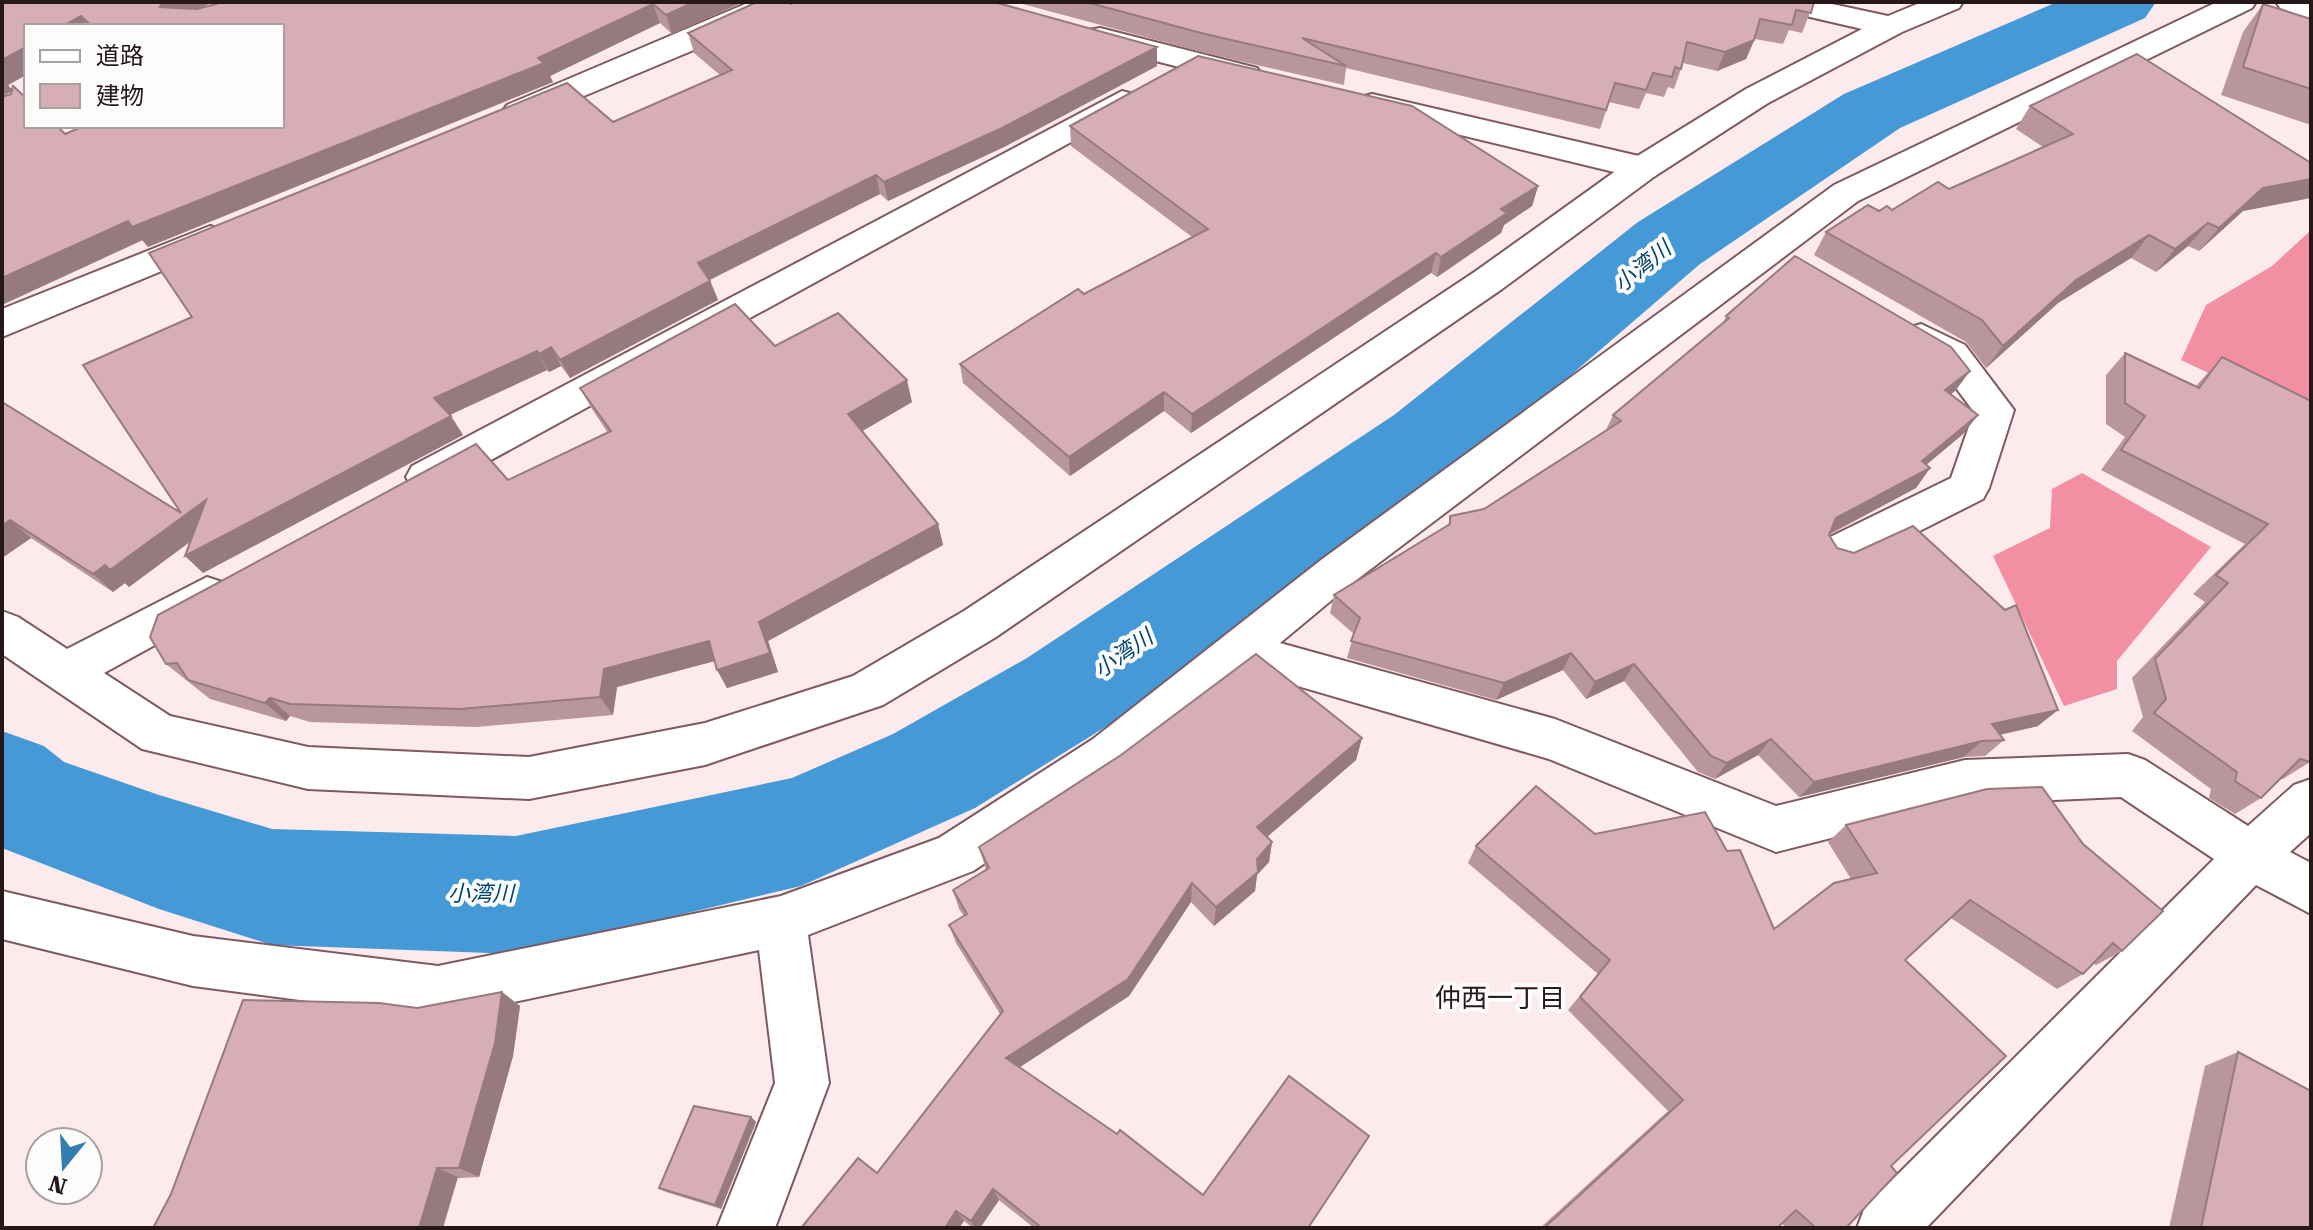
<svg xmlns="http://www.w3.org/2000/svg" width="2313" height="1230" viewBox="0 0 2313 1230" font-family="'Roboto Serif','Noto Sans JP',serif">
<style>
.forest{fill:#f38fa3}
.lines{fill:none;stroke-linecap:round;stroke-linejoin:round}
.river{fill:#4499d6;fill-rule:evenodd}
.street-casing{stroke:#7e5a60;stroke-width:4}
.secondary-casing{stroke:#7e5a60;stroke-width:4}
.street{fill:#fff;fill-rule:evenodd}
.secondary{fill:#fff;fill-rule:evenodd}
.wall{fill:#b9969c;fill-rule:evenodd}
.shaded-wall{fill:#967a7f}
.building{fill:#d7aeb5;stroke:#967a7f;stroke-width:2}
.labels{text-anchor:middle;stroke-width:8;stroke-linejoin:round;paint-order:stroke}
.water-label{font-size:22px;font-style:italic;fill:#00456d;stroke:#fcfcfc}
.near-neighbourhood-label{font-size:26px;fill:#261719;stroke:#fcfcfc}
</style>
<rect width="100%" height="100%" fill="#fceaed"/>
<g class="forest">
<polygon points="2309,232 2311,233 2311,421 2181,360 2206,305 2272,266"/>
<polygon points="2082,473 2211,547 2117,661 2117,689 2064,706 1993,556 2050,528 2052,489"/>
</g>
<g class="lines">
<polygon class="river" points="2057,2 2156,2 2145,18 1900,128 1700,264 1464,467 1107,726 975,808 801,886 516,954 272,945 159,909 2,848 2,731 44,746 64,762 159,795 272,829 516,836 792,778 893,734 1027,658 1394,415 1638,222 1844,94"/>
<g class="street-casing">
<g id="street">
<polygon points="750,2 788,2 784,8 739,31 529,119 518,122 507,119 502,112 507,105"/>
<polygon points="1767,2 1823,2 1888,16 1922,2 1963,2 1959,8 1902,32 1768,103 1655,176 1502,289 996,637 883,705 705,765 529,799 308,789 142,749 2,654 2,611 18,617 67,649 207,577 222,582 229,595 222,608 104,673 170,716 308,747 529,757 705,723 853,676 964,611 1476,271 1631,160 1746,89 1862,29 1771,8"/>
<polygon points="2217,2 2256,2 2252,8 1858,201 1351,584 1280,643 1555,719 1776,806 1965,760 2128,754 2145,760 2248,826 2294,785 2311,779 2311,833 2290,852 2311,863 2311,914 2256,885 1926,1228 1857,1228 1865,1207 2214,859 2121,797 1965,804 1776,852 1549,759 1246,671 1127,769 973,871 808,935 829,1083 775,1228 717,1228 775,1083 759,950 438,1018 193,986 2,939 2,891 193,936 438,966 781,896 939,838 1093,739 1321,560 1834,185"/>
<polygon points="2276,2 2311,2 2311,19 2280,8"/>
<polygon points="1122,91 1133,94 1138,101 1133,108 440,488 426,493 412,488 406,477 412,466"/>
<polygon points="210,226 222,230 228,238 222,246 2,337 2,309"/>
<polygon points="1921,324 1965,345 2014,410 1989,488 1983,499 1854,564 1839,569 1824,564 1818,552 1824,540 1951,478 1974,412 1939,365 1908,346 1902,337 1908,328"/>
</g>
</g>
<g class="secondary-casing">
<g id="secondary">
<polygon points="1100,28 1257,68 1262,75 1257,82 1246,84 1089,44 1085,37 1089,30"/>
<polygon points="1372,94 1643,157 1655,160 1660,168 1655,176 1643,179 1361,111 1356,104 1361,97"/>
</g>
</g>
<use href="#street" class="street"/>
<use href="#secondary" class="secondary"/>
</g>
<g class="wall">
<path d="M 2,2 L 213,2 L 199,8 L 743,2 L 672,34 L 660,23 L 550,76 L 553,82 L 148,247 L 11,94 L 12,91 L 2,96 ZM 26,26 L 282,26 L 282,126 L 65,134 L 12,90 L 8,85 L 26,75 Z"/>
<polygon points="1015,2 1814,2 1802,33 1789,30 1783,44 1755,39 1746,59 1717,71 1683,63 1674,89 1668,87 1664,97 1646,93 1639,109 1609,102 1600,129 1346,68 1344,85 1205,53"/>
<polygon points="791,4 1157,66 1004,147 888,201 880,194 710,280 718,300 570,378 561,366 549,372 547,370 450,415 463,435 203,573 190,542 129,587 125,583 113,592 31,538 2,558 2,402 181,513 192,317 613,122 720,75 694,53 688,33"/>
<polygon points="2263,4 2311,19 2311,125 2221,95 2243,32"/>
<polygon points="2030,106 2310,198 2243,211 2199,251 2188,246 2156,272 2131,258 2058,303 1986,368 1966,342 1814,255 1826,232 1879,211 1892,210 1949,189 2043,147 2016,129"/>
<polygon points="1070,126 1538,186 1532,206 1504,225 1501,233 1437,277 1431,273 1191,433 1164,411 1070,476 963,383 960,364 1084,294 1192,237 1071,146"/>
<polygon points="1726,316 1970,371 1955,391 1951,394 1978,415 1963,434 1926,465 1930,468 1916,488 1829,535 1837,548 2038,726 2000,735 2004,740 1985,756 1964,757 1799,797 1758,755 1715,779 1698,772 1624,681 1586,699 1563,670 1496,700 1347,658 1354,634 1330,613 1334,595 1448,526 1450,516 1484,509 1606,430 1613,415 1723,324"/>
<polygon points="775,346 912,402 862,431 938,524 943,545 768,641 778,672 727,688 714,661 617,687 613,715 476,727 310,722 290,716 286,721 210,699 166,664 508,480 608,433 592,409 580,388"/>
<polygon points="2125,353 2196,386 2222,357 2311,401 2310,762 2283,779 2280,779 2261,798 2235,814 2209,798 2211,789 2132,731 2143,717 2132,678 2205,602 2193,594 2245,544 2101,470 2125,437 2106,424 2106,375"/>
<polygon points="1362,738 1356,760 1267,837 1272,842 1269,862 1257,875 1255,891 1214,926 1191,902 1129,996 1019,1067 1203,1195 1309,1228 1034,1228 999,1200 980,1228 973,1228 964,1221 959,1228 801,1228 877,1173 1000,1014 956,943 949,925 964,916 959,909 953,890 986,870 979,847"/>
<polygon points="1987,789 2122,951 2096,965 2093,963 2083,974 2057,989 1951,918 1905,960 1891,1166 1846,1228 1787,1228 1782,1224 1777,1228 1540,1228 1668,1111 1568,1010 1598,974 1468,863 1476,846 1595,834 1727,851 1774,929 1851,879 1828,842 1846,825"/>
<polygon points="502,992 520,1006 513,1056 479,1177 171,1194 417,1008"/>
<polygon points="2238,1052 2311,1228 2169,1228 2205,1066"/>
<polygon points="751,1117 756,1122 721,1209 666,1192 659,1188"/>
</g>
<g class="shaded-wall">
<polygon points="163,2 213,2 179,17 160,7"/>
<polygon points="694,2 743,2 672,34 666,15"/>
<polygon points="653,4 660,23 550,76 553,82 148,247 143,240 2,305 2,278 128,221 538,58"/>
<polygon points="81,16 88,26 63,26"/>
<polygon points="1754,40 1746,59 1717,71 1725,52"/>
<polygon points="26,47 26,75 8,85 13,91 2,96 2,60"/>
<polygon points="1157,47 1157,66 1004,147 888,201 884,182"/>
<polygon points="876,175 880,194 705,282 698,263"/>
<polygon points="2311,179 2310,198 2243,211 2199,251 2219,228 2263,188"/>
<polygon points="1538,186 1532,206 1504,225 1501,233 1437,277 1441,257 1501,209"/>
<polygon points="2208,223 2188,246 2156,272 2175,249"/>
<polygon points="2149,235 2131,258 2058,303 1986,368 2003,346 2076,280"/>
<polygon points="1436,253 1431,273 1191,433 1192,414"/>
<polygon points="710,281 718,300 570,378 560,360"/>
<polygon points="551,347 561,366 549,372 539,354"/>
<polygon points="537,351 547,370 447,416 434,398"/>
<polygon points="1970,371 1955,391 1930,410 1945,390"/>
<polygon points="907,380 912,402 854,436 848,414"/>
<polygon points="1164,392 1164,411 1070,476 1069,457"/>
<polygon points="1978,415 1963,434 1907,481 1922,461"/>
<polygon points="451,416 463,435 203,573 185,556"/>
<polygon points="1930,468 1916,488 1823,537 1836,518"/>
<polygon points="206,500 223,517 129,587 125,583 113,592 93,574"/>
<polygon points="10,520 31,538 2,558 2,526"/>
<polygon points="938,524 943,545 768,641 778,672 727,688 717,670 759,622"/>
<polygon points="709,641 719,660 617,687 613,715 600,697 604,669"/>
<polygon points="1571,653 1563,670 1496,700 1504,683"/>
<polygon points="1634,664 1624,681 1586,699 1595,682"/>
<polygon points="270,698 290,716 286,721 265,703"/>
<polygon points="2058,710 2038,726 1974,740 1992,724"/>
<polygon points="1362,738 1356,760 1254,848 1257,827"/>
<polygon points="1771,739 1758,755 1715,779 1727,763"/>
<polygon points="1982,741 1964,757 1799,797 1814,782"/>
<polygon points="1272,842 1269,862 1257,875 1255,891 1214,926 1216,907"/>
<polygon points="1192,883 1191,902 1129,996 1011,1073 1006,1058"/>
<polygon points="502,992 520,1006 513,1056 479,1177 459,1168"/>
<polygon points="751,1117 756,1122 721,1209 715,1205"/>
<polygon points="437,1168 458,1177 443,1228 419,1228"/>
<polygon points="993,1189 999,1200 980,1228 975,1228 971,1221"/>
<polygon points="956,1211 964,1221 959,1228 945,1228"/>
</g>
<g class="building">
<polygon points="2,2 163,2 160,7 197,9 223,2 694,2 666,15 653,4 538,58 544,63 132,227 128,221 2,278 2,97 11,94 13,86 26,98 26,126 57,126 65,134 84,126 282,126 282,26 92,26 81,16 63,26 26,26 26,47 2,60"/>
<polygon points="757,2 788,2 791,4 793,2 994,2 1157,47 1002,128 884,182 876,175 698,263 710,281 560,360 551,347 539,354 537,351 434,398 451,416 185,556 206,500 110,570 105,565 93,574 10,520 2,526 2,402 181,513 83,365 192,317 149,253 567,83 613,122 732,70 688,33"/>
<polygon points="1086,2 1814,2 1811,13 1796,10 1792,25 1760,19 1754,40 1725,52 1687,42 1681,69 1675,67 1672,77 1653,73 1646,90 1615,83 1606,110 1302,38 1346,66 1205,34"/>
<polygon points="2263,4 2311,19 2311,89 2243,67"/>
<polygon points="2137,54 2311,163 2311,179 2263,188 2219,228 2208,223 2175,249 2149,235 2076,280 2003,346 1982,320 1826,232 1868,205 1879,211 1887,206 1892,210 1938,182 1949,189 2073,134 2030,106"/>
<polygon points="1198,56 1412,106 1538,186 1501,209 1507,213 1441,257 1436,253 1192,414 1164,392 1069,457 960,364 1078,289 1084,294 1208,229 1070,126"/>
<polygon points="1795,256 1951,347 1970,371 1945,390 1978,415 1922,461 1930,468 1836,518 1829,535 1837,548 1854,553 1913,526 2005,610 2016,605 2058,710 1992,724 2004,740 1982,741 1814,782 1771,739 1727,763 1711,756 1634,664 1595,682 1571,653 1504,683 1351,641 1360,618 1334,595 1450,524 1450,516 1484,509 1621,421 1613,415 1729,318 1726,316"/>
<polygon points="735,304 775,346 838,313 907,380 848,414 938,524 759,622 770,653 717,670 709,641 604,669 600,697 460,709 290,704 270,698 265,703 188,680 177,663 166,664 150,637 158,615 476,444 508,480 611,431 580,388"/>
<polygon points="2125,353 2199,388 2222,357 2311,401 2311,761 2310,762 2300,759 2261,798 2235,781 2237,772 2154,713 2166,699 2155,659 2228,583 2216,575 2268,524 2121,450 2145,416 2125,403"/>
<polygon points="1256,654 1362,738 1257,827 1272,842 1257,859 1258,872 1216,907 1192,883 1128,979 1006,1058 1117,1134 1120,1130 1203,1195 1289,1076 1369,1136 1308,1228 1042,1228 993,1189 971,1221 956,1211 945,1228 801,1228 858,1158 877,1173 1003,1011 949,925 967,914 953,890 989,868 979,847 1121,755"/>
<polygon points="1536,786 1595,834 1705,812 1727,851 1740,850 1774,929 1834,883 1877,873 1846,825 1987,789 2042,787 2083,844 2163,911 2122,951 2113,943 2083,974 1970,900 1905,960 2006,1056 1891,1166 1897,1173 1846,1228 1816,1228 1796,1210 1777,1228 1544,1228 1683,1100 1580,997 1610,960 1476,846"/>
<polygon points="502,992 495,1043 459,1168 437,1168 419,1228 153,1228 171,1194 243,1000 379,1003 417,1008"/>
<polygon points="2238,1052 2311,1091 2311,1228 2201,1228"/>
<polygon points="694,1106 751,1117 715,1205 659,1188"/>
</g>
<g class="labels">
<g class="water-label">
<text transform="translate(1642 266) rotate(-39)" y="8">小湾川</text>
<text transform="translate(1123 653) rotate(-35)" y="8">小湾川</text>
<text x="481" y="901">小湾川</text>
</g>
<g class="near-neighbourhood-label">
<text x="1500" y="1007">仲西一丁目</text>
</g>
</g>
<rect width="2313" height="1230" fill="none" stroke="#261719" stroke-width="8"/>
<rect x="24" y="24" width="260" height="104" fill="#fcfcfc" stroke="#a6a0a1" stroke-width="2"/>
<rect x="40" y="50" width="40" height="12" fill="#ffffff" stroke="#a6a0a1" stroke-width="2"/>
<text x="96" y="64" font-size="24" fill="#261719">道路</text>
<rect x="40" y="84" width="40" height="24" fill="#d7aeb5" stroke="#a6a0a1" stroke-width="2"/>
<text x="96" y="104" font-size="24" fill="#261719">建物</text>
<g transform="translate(64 1166) rotate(198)"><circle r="38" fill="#fcfcfc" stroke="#a6a0a1" stroke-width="2"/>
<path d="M0-6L14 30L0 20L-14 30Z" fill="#347db1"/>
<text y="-12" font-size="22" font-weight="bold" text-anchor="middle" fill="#261719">N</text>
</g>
</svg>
